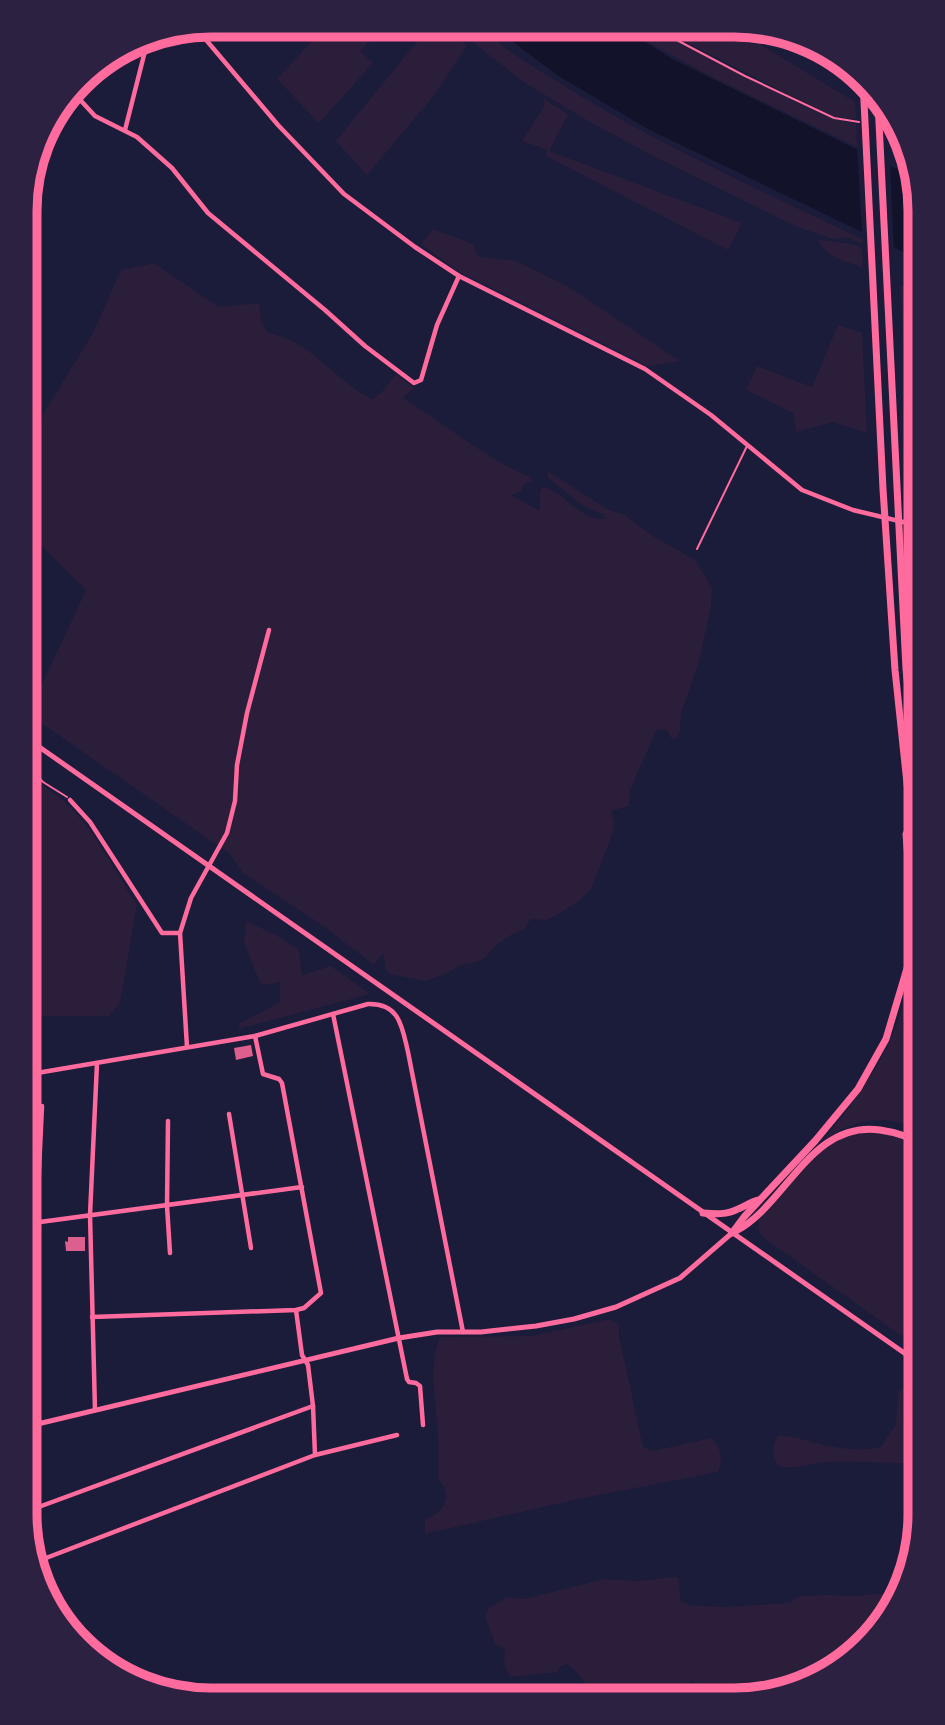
<svg xmlns="http://www.w3.org/2000/svg" width="945" height="1725" viewBox="0 0 945 1725" font-family="'Sofia Sans Condensed',sans-serif">
<style>
.green{fill:#2a1e3b}
.water{fill:#12122b}
.pier{fill:#1b1b3a}
.building{fill:#dd5f8e}
.lines{fill:none;stroke-linecap:round;stroke-linejoin:round}
.path{stroke:#ff6b9d;stroke-width:2}
.service{stroke:#ff6b9d;stroke-width:2}
.minor{stroke:#ff6b9d;stroke-width:4.5}
.tertiary{stroke:#ff6b9d;stroke-width:5}
.motorway{stroke:#ff6b9d;stroke-width:7}
.rim{fill:none;stroke:#ff6b9d;stroke-width:9}
</style>
<rect width="100%" height="100%" fill="#1b1b3a"/>
<g class="green">
<polygon points="327,25 384,26 360,51 373,63 319,123 277,79"/>
<polygon points="430,26 444,26 467,45 436,93 367,175 336,141"/>
<path d="M 452,26 L 483,26 C 501,49 531,65 555,80 C 652,142 758,189 862,239 L 863,244 L 847,237 L 833,239 L 795,226 L 653,156 L 590,122 L 525,83 Z"/>
<polygon points="620,27 649,27 806,107 833,119 856,124 857,147 714,78"/>
<polygon points="656,27 733,28 855,102 856,119 835,117 801,101"/>
<polygon points="544,99 568,114 549,151 742,223 728,250 546,156 548,150 522,141 544,107"/>
<polygon points="433,229 473,244 479,257 516,261 569,287 680,361 647,366 459,272 421,244"/>
<path d="M 818,239 C 834,243 848,241 862,248 L 863,268 C 846,261 825,258 818,239 Z"/>
<path d="M 154,263 L 219,307 L 259,303 L 262,324 L 268,333 C 311,340 335,381 372,399 L 381,393 L 396,374 L 414,388 L 403,398 C 446,424 485,459 531,477 L 532,481 L 524,484 L 521,491 L 511,495 L 540,511 L 540,491 L 544,487 C 567,494 579,520 605,519 L 602,514 L 582,505 L 548,478 L 547,474 L 549,472 L 609,510 L 625,515 L 653,536 L 695,560 L 712,588 L 711,607 L 698,665 L 681,713 L 680,732 L 675,740 L 671,738 L 667,730 L 657,729 L 630,790 L 629,806 L 611,811 L 614,823 L 612,835 L 591,889 L 579,901 L 555,916 L 546,920 L 531,919 L 523,930 L 511,935 L 496,945 L 486,957 L 477,962 L 461,965 L 448,973 L 426,981 L 390,974 L 386,970 L 383,953 L 374,965 L 319,923 L 243,873 L 230,854 L 28,714 L 86,590 L 26,530 L 26,442 L 93,333 L 121,270 Z"/>
<polygon points="915,284 920,287 920,443 910,436 900,286"/>
<polygon points="838,325 862,333 867,433 833,422 796,432 793,413 746,390 757,366 812,387"/>
<path d="M 25,772 C 36,782 49,789 60,798 C 93,826 114,870 137,905 L 120,1003 L 109,1016 L 25,1016 Z"/>
<polygon points="246,921 276,935 299,950 302,975 331,966 370,994 238,1029 240,1023 280,1002 280,981 268,985 260,983 244,942"/>
<path d="M 915,936 L 918,936 L 920,950 L 920,1132 C 889,1111 850,1120 822,1142 C 878,1071 908,1029 915,936 Z"/>
<path d="M 873,1131 L 894,1136 L 920,1149 L 920,1349 L 768,1241 L 759,1232 L 759,1219 C 784,1192 816,1146 851,1134 C 858,1132 866,1132 873,1131 Z"/>
<path d="M 610,1319 L 619,1325 L 619,1336 L 643,1447 L 653,1451 L 711,1438 C 722,1447 723,1460 718,1472 L 574,1500 L 425,1534 L 425,1520 C 444,1512 455,1496 438,1479 C 438,1461 439,1442 437,1424 C 435,1396 429,1364 440,1337 L 532,1336 Z"/>
<path d="M 909,1388 L 920,1396 L 920,1464 C 889,1463 858,1461 827,1462 C 814,1463 797,1469 784,1467 C 770,1465 771,1444 778,1436 C 791,1435 803,1440 815,1443 C 835,1448 862,1452 881,1447 L 896,1424 L 898,1393 L 901,1389 Z"/>
<path d="M 674,1577 L 678,1578 L 681,1601 L 689,1605 L 724,1607 L 790,1603 L 799,1596 L 826,1595 L 856,1596 L 895,1592 L 882,1627 L 794,1690 L 734,1700 L 696,1700 L 692,1680 C 672,1708 628,1700 597,1700 L 575,1670 L 567,1664 L 560,1667 L 557,1672 L 511,1677 C 504,1668 503,1661 505,1650 L 495,1644 L 485,1616 L 489,1608 L 506,1597 L 524,1599 L 604,1579 L 638,1581 Z"/>
</g>
<polygon class="water" points="492,26 621,27 674,60 915,178 920,211 920,260 648,129 557,75"/>
<polygon class="pier" points="857,146 890,162 894,251 862,235"/>
<g class="building">
<polygon points="251,1045 253,1056 236,1060 234,1048"/>
<polygon points="68,1237 85,1237 85,1251 66,1251 65,1241 68,1242"/>
</g>
<g class="lines">
<g class="path">
<polyline points="652,27 745,76 834,118 859,122"/>
<polyline points="887,133 907,145"/>
<polyline points="25,763 43,782 67,797"/>
</g>
<polyline class="service" points="697,549 747,446"/>
<g class="minor">
<polyline points="196,28 278,125 344,194 415,247 459,276 645,369 711,415 802,490 853,510 920,526"/>
<polyline points="72,91 95,116 137,137 172,168 208,213 325,310 365,346 414,383 421,380 437,325 459,276"/>
<polyline points="125,130 144,55 152,36"/>
<polyline points="26,646 30,622 26,612"/>
<polyline points="70,800 90,822 162,933 180,933"/>
<polyline points="333,1014 407,1379 409,1382 416,1383 420,1386 423,1425"/>
<polyline points="187,1047 180,933 191,898 227,833 235,801 237,765 247,713 269,630"/>
<path d="M 25,1075 L 255,1036 L 368,1004 C 400,1003 402,1027 408,1052 L 463,1332"/>
<polyline points="229,1114 251,1248"/>
<polyline points="168,1121 167,1206 170,1253"/>
<polyline points="25,1224 302,1187"/>
<polyline points="296,1310 302,1355 308,1365 313,1406 315,1455"/>
<polyline points="92,1317 296,1310 304,1308 321,1293 282,1083 279,1079 263,1074 255,1036"/>
<polyline points="95,1410 90,1215 97,1063"/>
<polyline points="39,1424 34,1325 34,1278 42,1106"/>
<polyline points="25,1512 313,1406"/>
<polyline points="33,1563 315,1455 397,1435"/>
</g>
<g class="tertiary">
<polyline points="25,737 920,1364"/>
<polyline points="25,1427 399,1338 437,1332 481,1332 536,1326 574,1319 616,1307 680,1278 732,1233"/>
</g>
<g class="motorway">
<polyline points="863,81 883,489 895,670 920,906"/>
<polyline points="878,102 906,669 920,813"/>
<path d="M 703,1213 C 715,1214 727,1215 738,1209 C 746,1206 750,1202 759,1200"/>
<path d="M 736,1231 C 786,1205 811,1120 880,1130 C 894,1132 908,1136 920,1144"/>
<polyline points="732,1233 744,1217 815,1141 858,1089 886,1039 908,965 911,941 912,908 906,834 911,826"/>
</g>
</g>
<path d="M0 0H945V1725H0ZM211 37H734A174 174 0 0 1 908 211V1514A174 174 0 0 1 734 1688H211A174 174 0 0 1 37 1514V211A174 174 0 0 1 211 37Z" fill="#2d2142" fill-rule="evenodd"/>
<path class="rim" d="M211 37H734A174 174 0 0 1 908 211V1514A174 174 0 0 1 734 1688H211A174 174 0 0 1 37 1514V211A174 174 0 0 1 211 37Z"/>
</svg>
